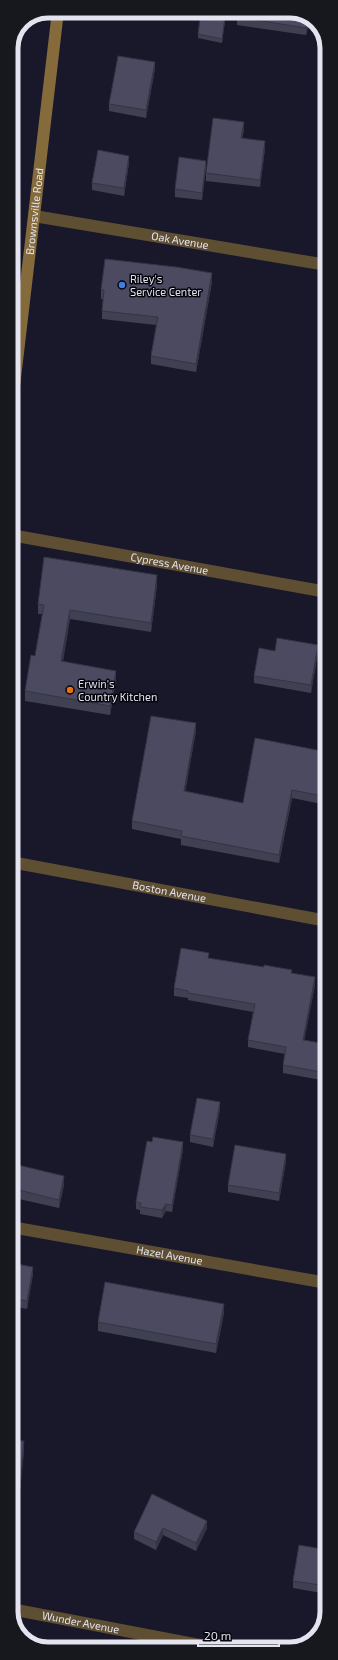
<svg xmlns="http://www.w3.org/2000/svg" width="338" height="1660" viewBox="0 0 338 1660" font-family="'Exo 2',sans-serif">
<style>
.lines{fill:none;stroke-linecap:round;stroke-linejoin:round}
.street{stroke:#5e4e32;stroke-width:12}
.secondary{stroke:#856b3c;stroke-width:12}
.wall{fill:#404053}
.shaded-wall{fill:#343443}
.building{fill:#4b4a60;stroke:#343443}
.shop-dot{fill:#3f7fe0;stroke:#05050c;stroke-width:1.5}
.food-dot{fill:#e8710a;stroke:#05050c;stroke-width:1.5}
.labels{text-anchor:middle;stroke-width:3;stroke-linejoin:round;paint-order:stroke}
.street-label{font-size:11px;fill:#e4e4f1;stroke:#05050c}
.poi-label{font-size:11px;fill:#e4e4f1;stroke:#05050c;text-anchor:start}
.rim{fill:none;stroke:#e4e4f1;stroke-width:5}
</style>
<rect width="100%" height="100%" fill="#19182b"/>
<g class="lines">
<g class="street">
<path id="s1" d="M 34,216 L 327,265"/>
<path id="s2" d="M 11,535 L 327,592"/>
<path id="s3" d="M 11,862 L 327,921"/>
<path id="s4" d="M 11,1227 L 327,1283"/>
<path id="s5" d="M 11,1609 L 220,1649"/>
</g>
<path class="secondary" id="s6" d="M 11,412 L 58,11"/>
</g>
<g class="wall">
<polygon points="141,11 155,11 155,14"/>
<polygon points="294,11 316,22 319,29 308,27 306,35 237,25 237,17"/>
<polygon points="225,21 222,43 198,38 198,34"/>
<polygon points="155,69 146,118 109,111 109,104"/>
<polygon points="244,130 242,138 265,149 260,187 206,181 206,173"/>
<polygon points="129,163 124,196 92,190 92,183"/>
<polygon points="206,168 202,200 175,197 175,189"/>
<polygon points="212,282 196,372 151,364 151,356 156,325 102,319 102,311 103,299 101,299 101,290"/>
<polygon points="157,585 151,632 70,619 63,661 116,680 110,715 25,701 25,691 35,656 42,614 38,614 38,604"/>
<polygon points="275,651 318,652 311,693 254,683 254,676"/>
<polygon points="196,731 185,791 243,803 327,752 327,805 292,798 279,863 181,845 181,839 132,829 132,821"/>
<polygon points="327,835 327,851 325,850 325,843"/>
<polygon points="209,958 292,973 315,985 304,1040 327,1044 326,1081 283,1073 283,1065 285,1054 248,1047 248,1040 253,1012 188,1000 188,998 174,996 174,988"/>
<polygon points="220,1109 213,1147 190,1142 190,1135"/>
<polygon points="11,1116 20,1126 14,1161 18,1165 64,1185 59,1208 19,1199 19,1201 11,1200"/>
<polygon points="183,1149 172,1212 166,1211 162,1218 140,1214 140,1210 136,1209 136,1202"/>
<polygon points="286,1161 279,1201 228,1192 228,1185"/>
<polygon points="11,1263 33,1274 27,1309 11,1306"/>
<polygon points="224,1313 216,1353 98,1331 98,1322"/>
<polygon points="11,1440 24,1451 15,1540 11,1540"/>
<polygon points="152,1494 207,1528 196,1551 163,1535 156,1550 134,1539 134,1532"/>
<polygon points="327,1550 327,1594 293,1588 293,1581"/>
</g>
<g class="shaded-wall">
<polygon points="225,17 225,21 222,43 222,39"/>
<polygon points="308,19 308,27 306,35 306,28"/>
<polygon points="155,62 155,69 146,118 146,110"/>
<polygon points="244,122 244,130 241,145 241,138"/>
<polygon points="265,141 265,149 260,187 260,180"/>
<polygon points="129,156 129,163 124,196 124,188"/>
<polygon points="206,161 206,168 202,200 202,193"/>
<polygon points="212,273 212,282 196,372 196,364"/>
<polygon points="157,575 157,585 151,632 151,623"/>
<polygon points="70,610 70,619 61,671 61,661"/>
<polygon points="318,645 318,652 311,693 311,685"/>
<polygon points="116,671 116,680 110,715 110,706"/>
<polygon points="196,723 196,731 184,799 184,791"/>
<polygon points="292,790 292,798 279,863 279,855"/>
<polygon points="315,977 315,985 303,1047 303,1040"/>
<polygon points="220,1102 220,1109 213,1147 213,1139"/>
<polygon points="20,1117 20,1126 12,1170 12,1161"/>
<polygon points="183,1142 183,1149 172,1212 172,1205"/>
<polygon points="286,1154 286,1161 279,1201 279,1193"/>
<polygon points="64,1176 64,1185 59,1208 59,1200"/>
<polygon points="166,1204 166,1211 162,1218 162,1210"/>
<polygon points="33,1267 33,1274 27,1309 27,1301"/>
<polygon points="224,1304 224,1313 216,1353 216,1344"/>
<polygon points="24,1441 24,1451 15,1540 15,1531"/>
<polygon points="207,1521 207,1528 196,1551 196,1543"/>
<polygon points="163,1528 163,1535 156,1550 156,1542"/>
</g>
<g class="building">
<polygon points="238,11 294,11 313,20 308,19 306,28 237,17"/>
<polygon points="201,12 225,17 222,39 198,34"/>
<polygon points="118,56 155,62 146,110 109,104"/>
<polygon points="213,118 244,122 241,138 265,141 260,180 206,173"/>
<polygon points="98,150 129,156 124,188 92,183"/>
<polygon points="179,157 206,161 202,193 175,189"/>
<polygon points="105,259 176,267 212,273 196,364 151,356 158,317 102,311 104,290 101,290"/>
<polygon points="44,557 157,575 151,623 70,610 61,661 116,671 110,706 25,691 31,655 35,656 44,605 38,604"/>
<polygon points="277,638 318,645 311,685 254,676 259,648 275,651"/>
<polygon points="151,716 196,723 184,791 243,803 255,738 327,752 327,797 292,790 279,855 181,836 182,831 132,821"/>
<polygon points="327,835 327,843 325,843"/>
<polygon points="181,948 209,953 208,958 264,967 264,965 292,970 291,973 315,977 303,1040 327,1044 326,1073 283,1065 286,1047 248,1040 255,1004 188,993 188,991 174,988"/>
<polygon points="197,1098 220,1102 213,1139 190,1135"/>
<polygon points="11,1116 20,1117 12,1161 18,1162 18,1165 64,1176 59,1200 19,1190 19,1192 11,1191"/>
<polygon points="153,1137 183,1142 172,1205 166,1204 162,1210 140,1207 141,1203 136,1202 147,1141 152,1142"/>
<polygon points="235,1145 286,1154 279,1193 228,1185"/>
<polygon points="11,1263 33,1267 27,1301 11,1298"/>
<polygon points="105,1282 224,1304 216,1344 98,1322"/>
<polygon points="11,1440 24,1441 15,1531 11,1530"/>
<polygon points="152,1494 207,1521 196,1543 163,1528 156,1542 134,1532"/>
<polygon points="299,1545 327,1550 327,1586 293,1581"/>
</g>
<circle class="shop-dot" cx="122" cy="285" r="4"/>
<circle class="food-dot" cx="70" cy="690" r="4"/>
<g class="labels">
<g class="street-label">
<text dy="4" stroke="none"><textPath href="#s6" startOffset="202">Brownsville Road</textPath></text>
<text dy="4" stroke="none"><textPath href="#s1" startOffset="148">Oak Avenue</textPath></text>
<text dy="4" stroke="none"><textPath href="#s2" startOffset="161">Cypress Avenue</textPath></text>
<text dy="4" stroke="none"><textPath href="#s3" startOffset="161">Boston Avenue</textPath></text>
<text dy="4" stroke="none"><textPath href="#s4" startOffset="161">Hazel Avenue</textPath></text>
<text dy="4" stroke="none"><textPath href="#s5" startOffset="71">Wunder Avenue</textPath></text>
</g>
<g class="poi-label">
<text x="130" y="283">Riley's<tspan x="130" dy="13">Service Center</tspan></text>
<text x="78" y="688">Erwin's<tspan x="78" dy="13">Country Kitchen</tspan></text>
</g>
</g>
<path d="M0 0H338V1660H0ZM48 18H290A30 30 0 0 1 320 48V1612A30 30 0 0 1 290 1642H48A30 30 0 0 1 18 1612V48A30 30 0 0 1 48 18Z" fill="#17171e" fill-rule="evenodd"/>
<path class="rim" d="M48 18H290A30 30 0 0 1 320 48V1612A30 30 0 0 1 290 1642H48A30 30 0 0 1 18 1612V48A30 30 0 0 1 48 18Z"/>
<path d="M198 1640v6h81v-6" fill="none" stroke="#e4e4f1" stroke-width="2"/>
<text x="204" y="1640" font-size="12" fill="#e4e4f1" stroke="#05050c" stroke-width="3" paint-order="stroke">20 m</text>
</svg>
